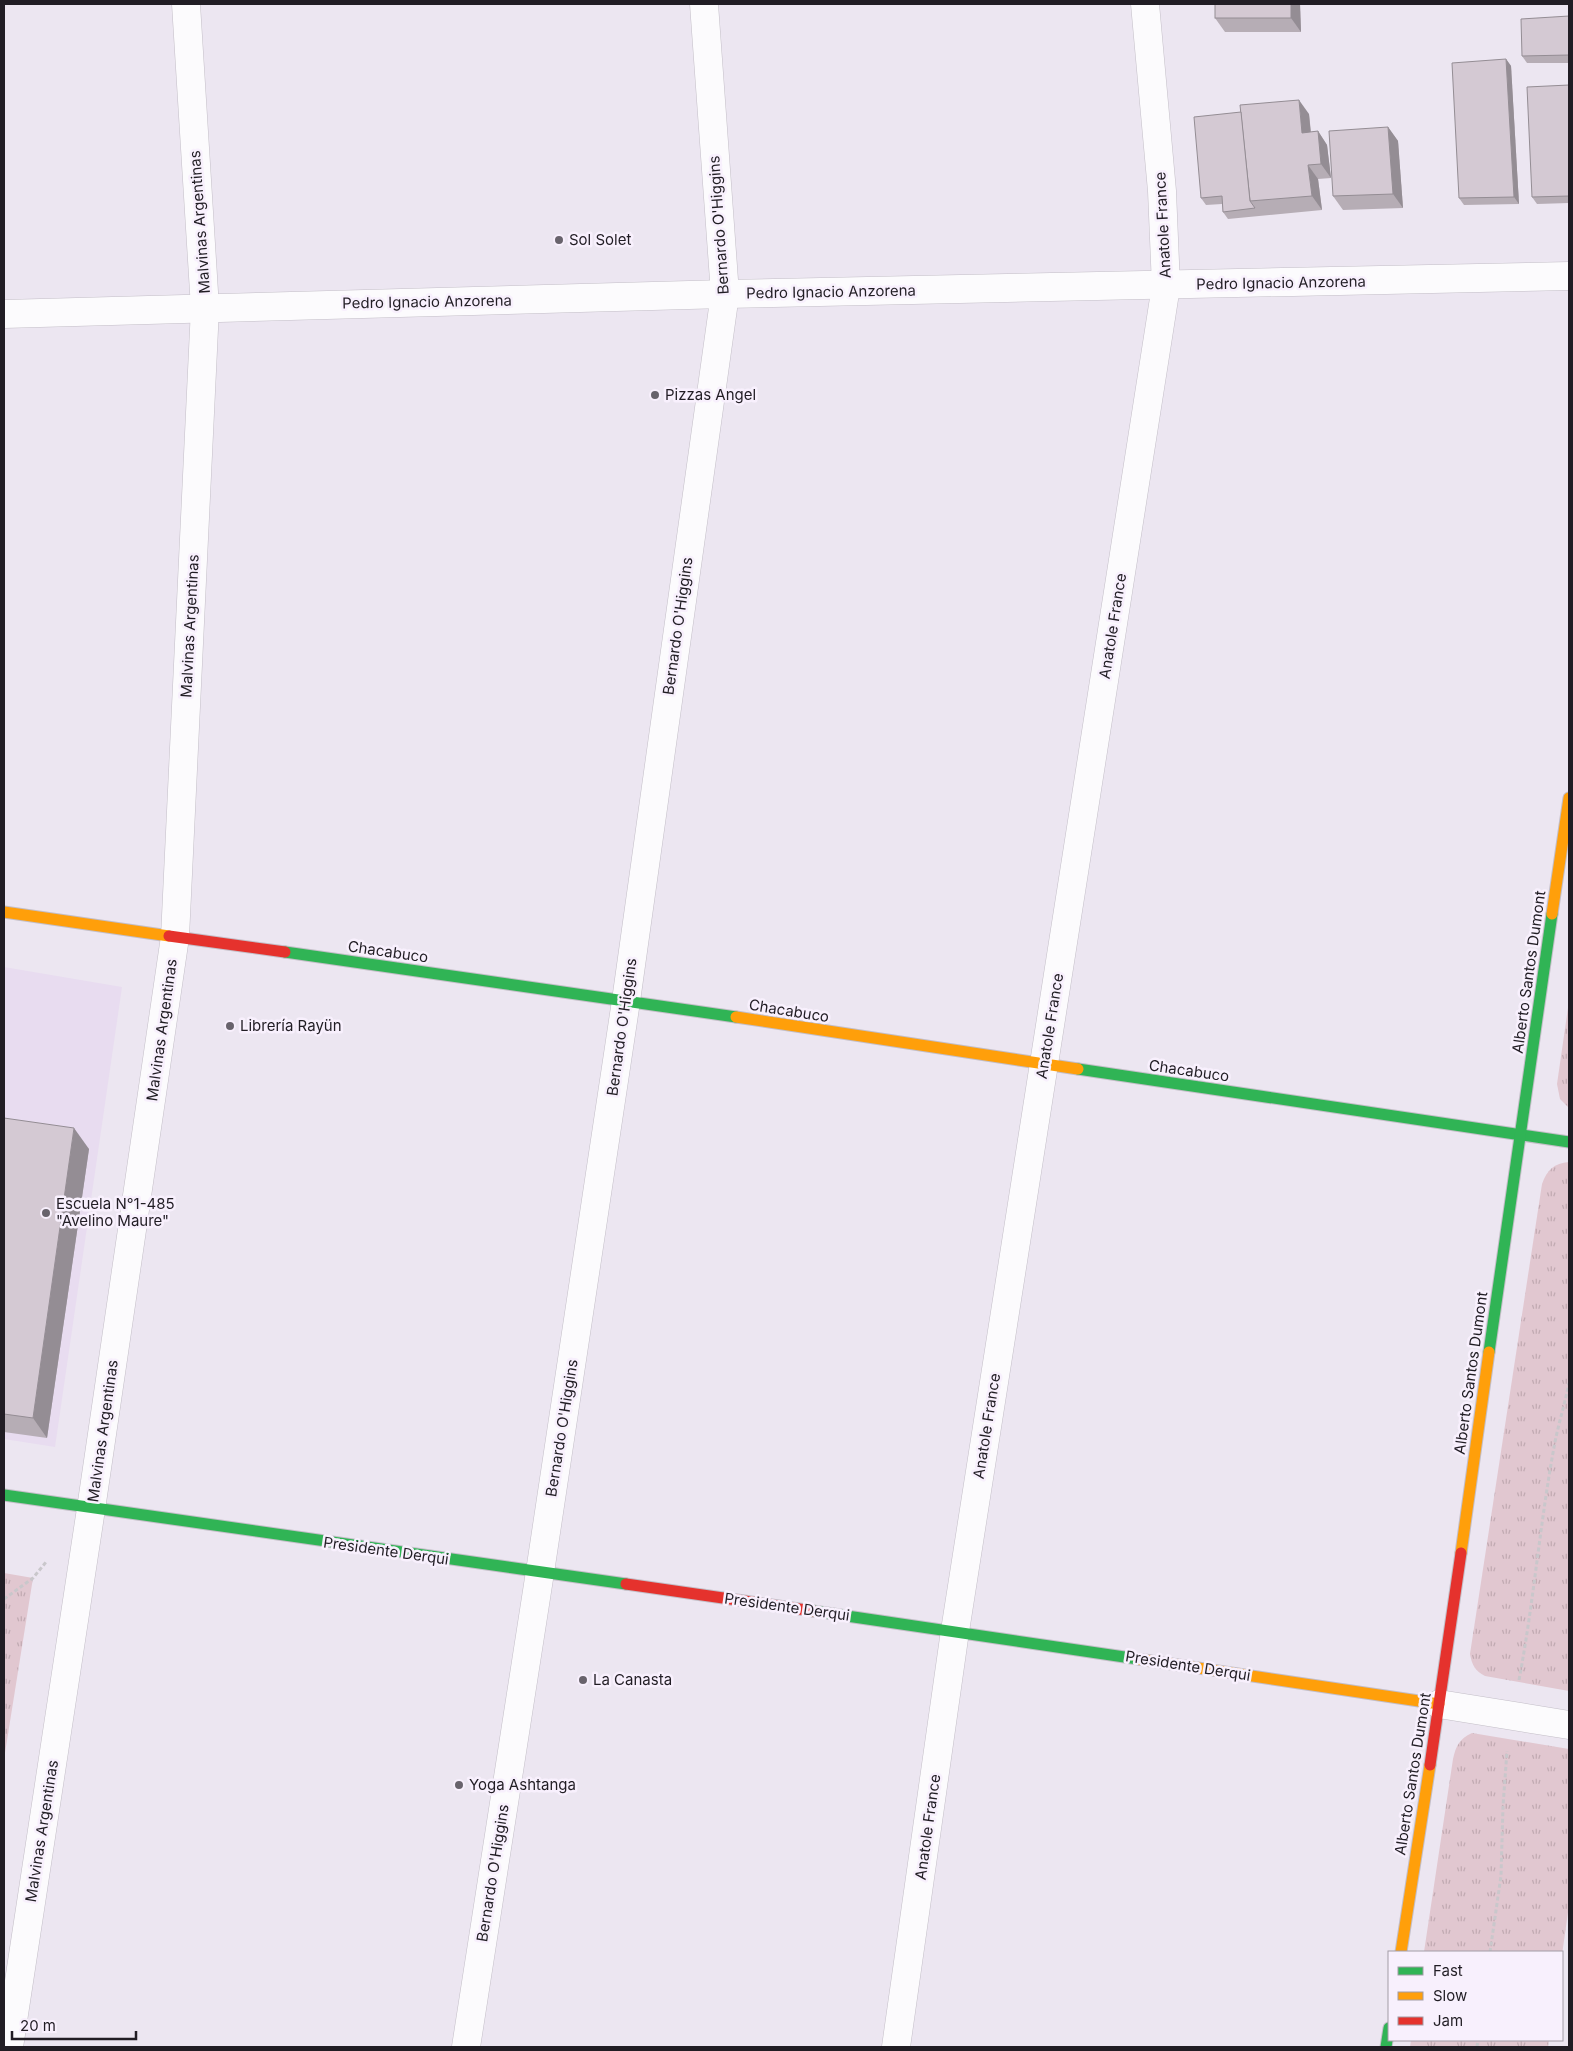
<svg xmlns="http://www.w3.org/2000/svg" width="1573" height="2051" viewBox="0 0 1573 2051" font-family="Inter,sans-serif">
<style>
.built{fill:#e8dcf0}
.grass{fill:url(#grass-tufts)}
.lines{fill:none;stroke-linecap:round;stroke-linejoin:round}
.street-casing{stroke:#c3bec7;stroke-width:29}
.fast-casing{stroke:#c3bec7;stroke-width:13}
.slow-casing{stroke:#c3bec7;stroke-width:13}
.jam-casing{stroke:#c3bec7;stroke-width:13}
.path{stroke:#c9c7cb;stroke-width:3;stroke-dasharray:4 2.5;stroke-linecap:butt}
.street{stroke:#fcfbfd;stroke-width:28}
.fast{stroke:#30b455;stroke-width:11}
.slow{stroke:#ff9f0a;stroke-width:11}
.jam{stroke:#e5322d;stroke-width:11}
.wall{fill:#b6adb5}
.shaded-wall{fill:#948d94}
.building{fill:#d4c9d3;stroke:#948d94}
.poi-dot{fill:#68636c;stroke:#f8f0fd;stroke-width:2}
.labels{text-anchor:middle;stroke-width:5;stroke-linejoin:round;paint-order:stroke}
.street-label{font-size:15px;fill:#211d24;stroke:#f8f0fd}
.poi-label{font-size:15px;fill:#211d24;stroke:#f8f0fd;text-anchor:start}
</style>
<defs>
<pattern id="grass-tufts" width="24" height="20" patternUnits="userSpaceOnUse" patternTransform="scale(1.25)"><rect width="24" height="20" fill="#e1c7d0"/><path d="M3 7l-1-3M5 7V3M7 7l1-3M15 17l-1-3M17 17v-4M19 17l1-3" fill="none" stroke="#c1aab2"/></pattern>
</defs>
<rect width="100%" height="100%" fill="#ece6f1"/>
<polygon class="built" points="4,967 122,987 55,1447 4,1439"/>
<g class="grass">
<polygon points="1569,1001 1569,1108 1560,1099 1557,1084"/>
<path d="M 1569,1162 L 1569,1691 L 1485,1676 C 1475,1671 1472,1665 1470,1654 L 1542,1184 C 1547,1170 1554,1163 1569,1162 Z"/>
<polygon points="4,1573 33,1578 4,1759"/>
<path d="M 1472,1733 L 1569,1749 L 1569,1905 L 1562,1955 L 1562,1952 L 1424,1952 L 1453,1759 C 1456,1746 1459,1739 1472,1733 Z"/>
<polygon points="1411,2040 1549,2040 1548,2047 1410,2047"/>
</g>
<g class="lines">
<g class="street-casing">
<g id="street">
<polyline points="4,314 725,294 1569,276"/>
<polyline points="1439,1704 1569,1725"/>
<polyline points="9,2047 91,1509 175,937 205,308 186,4"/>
<polyline points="466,2047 540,1572 626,1001 725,294 704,4"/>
<polyline points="896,2047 955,1631 1166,286 1162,191 1145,4"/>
</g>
</g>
<g class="fast-casing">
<g id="fast">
<polyline points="285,952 736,1017"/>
<polyline points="1078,1069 1569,1142"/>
<polyline points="1489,1352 1552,914"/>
<polyline points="4,1495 626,1584"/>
<polyline points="813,1611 1138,1659"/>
<polyline points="1386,2047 1389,2028"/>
</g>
</g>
<g class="slow-casing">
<g id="slow">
<polyline points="4,912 169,936"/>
<polyline points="1552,914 1569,798"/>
<polyline points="736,1017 1078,1069"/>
<polyline points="1461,1553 1489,1352"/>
<polyline points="1138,1659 1439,1704"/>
<polyline points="1401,1952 1430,1765"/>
</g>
</g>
<g class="jam-casing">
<g id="jam">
<polyline points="169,936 285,952"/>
<polyline points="626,1584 813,1611"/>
<polyline points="1430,1765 1461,1553"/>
</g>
</g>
<g class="path">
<polyline points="4,1599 33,1578 46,1562"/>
<path d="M 1519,1680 C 1534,1601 1540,1521 1555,1442 C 1559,1422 1565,1403 1569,1383"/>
<polyline points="1490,1952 1501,1876 1503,1806 1507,1751"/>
<polyline points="1477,2047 1478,2040"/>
</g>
<use href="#street" class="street"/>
<use href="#fast" class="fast"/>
<use href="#slow" class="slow"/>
<use href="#jam" class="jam"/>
</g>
<g class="wall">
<polygon points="1215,4 1300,4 1301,32 1225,32 1215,18"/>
<polygon points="1569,16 1569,63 1527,63 1522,56"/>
<polygon points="1506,59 1511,66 1519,204 1464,205 1459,198"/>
<polygon points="1569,85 1569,203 1537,204 1532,197"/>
<polygon points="1309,114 1311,132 1318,131 1327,145 1331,178 1318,179 1322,210 1228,219 1223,212 1222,204 1206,205 1201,198"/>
<polygon points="1388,127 1398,141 1403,208 1343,210 1333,196"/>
<polygon points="4,1118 89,1149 47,1438 4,1432"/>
</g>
<g class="shaded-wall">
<polygon points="1291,4 1300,4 1301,32 1291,18"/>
<polygon points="1506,59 1511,66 1519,204 1514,197"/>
<polygon points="1299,100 1309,114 1312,147 1302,133"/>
<polygon points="1388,127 1398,141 1403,208 1393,194"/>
<polygon points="1318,131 1327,145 1331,178 1321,164"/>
<polygon points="1308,165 1318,179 1322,210 1312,196"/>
<polygon points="74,1128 89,1149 47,1438 33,1418"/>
</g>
<g class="building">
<rect x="1215" y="4" width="76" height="14"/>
<polygon points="1569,16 1569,55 1522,56 1521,19"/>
<polygon points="1506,59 1514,197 1459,198 1452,63"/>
<polygon points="1569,85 1569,196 1532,197 1527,87"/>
<polygon points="1299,100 1302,133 1318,131 1321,164 1308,165 1312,196 1250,201 1240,105"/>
<polygon points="1241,112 1250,201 1255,208 1223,212 1222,196 1201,198 1194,117"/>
<polygon points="1388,127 1393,194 1333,196 1329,131"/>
<polygon points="4,1118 74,1128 33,1418 4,1414"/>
</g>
<g class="poi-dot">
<circle cx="559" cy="240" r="5"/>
<circle cx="655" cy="395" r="5"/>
<circle cx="230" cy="1026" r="5"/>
<circle cx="46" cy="1213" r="5"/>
<circle cx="583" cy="1680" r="5"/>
<circle cx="459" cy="1785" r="5"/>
</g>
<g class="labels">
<g class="street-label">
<text transform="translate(200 222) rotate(-94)" y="5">Malvinas Argentinas</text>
<text transform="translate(719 225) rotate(-94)" y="5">Bernardo O'Higgins</text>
<text transform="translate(1163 225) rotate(-93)" y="5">Anatole France</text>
<text transform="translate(1281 283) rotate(-1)" y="5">Pedro Ignacio Anzorena</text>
<text transform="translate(831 292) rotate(-1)" y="5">Pedro Ignacio Anzorena</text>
<text transform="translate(427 302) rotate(-1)" y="5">Pedro Ignacio Anzorena</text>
<text transform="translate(190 626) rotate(-87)" y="5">Malvinas Argentinas</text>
<text transform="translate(678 626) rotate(-82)" y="5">Bernardo O'Higgins</text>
<text transform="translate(1113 626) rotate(-81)" y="5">Anatole France</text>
<text transform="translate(388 952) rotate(8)" y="5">Chacabuco</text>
<text transform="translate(1529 972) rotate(-82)" y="5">Alberto Santos Dumont</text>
<text transform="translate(789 1011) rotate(9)" y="5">Chacabuco</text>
<text transform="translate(1050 1026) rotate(-81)" y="5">Anatole France</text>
<text transform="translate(622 1027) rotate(-82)" y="5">Bernardo O'Higgins</text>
<text transform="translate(162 1030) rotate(-82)" y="5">Malvinas Argentinas</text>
<text transform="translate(1189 1071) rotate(8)" y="5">Chacabuco</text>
<text transform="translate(1471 1373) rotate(-82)" y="5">Alberto Santos Dumont</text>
<text transform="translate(987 1426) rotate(-81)" y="5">Anatole France</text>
<text transform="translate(562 1428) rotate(-81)" y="5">Bernardo O'Higgins</text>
<text transform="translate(103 1431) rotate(-82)" y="5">Malvinas Argentinas</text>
<text transform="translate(386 1551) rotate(8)" y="5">Presidente Derqui</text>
<text transform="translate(787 1607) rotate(8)" y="5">Presidente Derqui</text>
<text transform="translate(1188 1666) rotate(9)" y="5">Presidente Derqui</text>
<text transform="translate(1413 1774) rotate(-81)" y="5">Alberto Santos Dumont</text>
<text transform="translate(928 1827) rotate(-82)" y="5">Anatole France</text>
<text transform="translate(42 1831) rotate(-81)" y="5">Malvinas Argentinas</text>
<text transform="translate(493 1873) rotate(-81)" y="5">Bernardo O'Higgins</text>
</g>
<g class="poi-label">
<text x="569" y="245">Sol Solet</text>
<text x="665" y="400">Pizzas Angel</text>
<text x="240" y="1031">Librería Rayün</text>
<text x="56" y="1209">Escuela N°1-485<tspan x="56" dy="17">"Avelino Maure"</tspan></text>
<text x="593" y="1685">La Canasta</text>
<text x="469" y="1790">Yoga Ashtanga</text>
</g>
</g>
<rect width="1573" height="2051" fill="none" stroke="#211d24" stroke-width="10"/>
<rect x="1388" y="1951" width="175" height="90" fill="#f8f0fd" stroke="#a29ca6"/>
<rect x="1398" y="1967" width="25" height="8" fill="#30b455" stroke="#a29ca6"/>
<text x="1433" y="1976" font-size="15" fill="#211d24">Fast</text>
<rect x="1398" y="1992" width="25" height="8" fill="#ff9f0a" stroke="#a29ca6"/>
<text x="1433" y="2001" font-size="15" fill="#211d24">Slow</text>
<rect x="1398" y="2017" width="25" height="8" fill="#e5322d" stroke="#a29ca6"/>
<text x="1433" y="2026" font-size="15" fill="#211d24">Jam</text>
<path d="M12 2031v8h124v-8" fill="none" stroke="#211d24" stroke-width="2.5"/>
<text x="20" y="2031" font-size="15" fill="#211d24" stroke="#f8f0fd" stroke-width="4" paint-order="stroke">20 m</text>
</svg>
